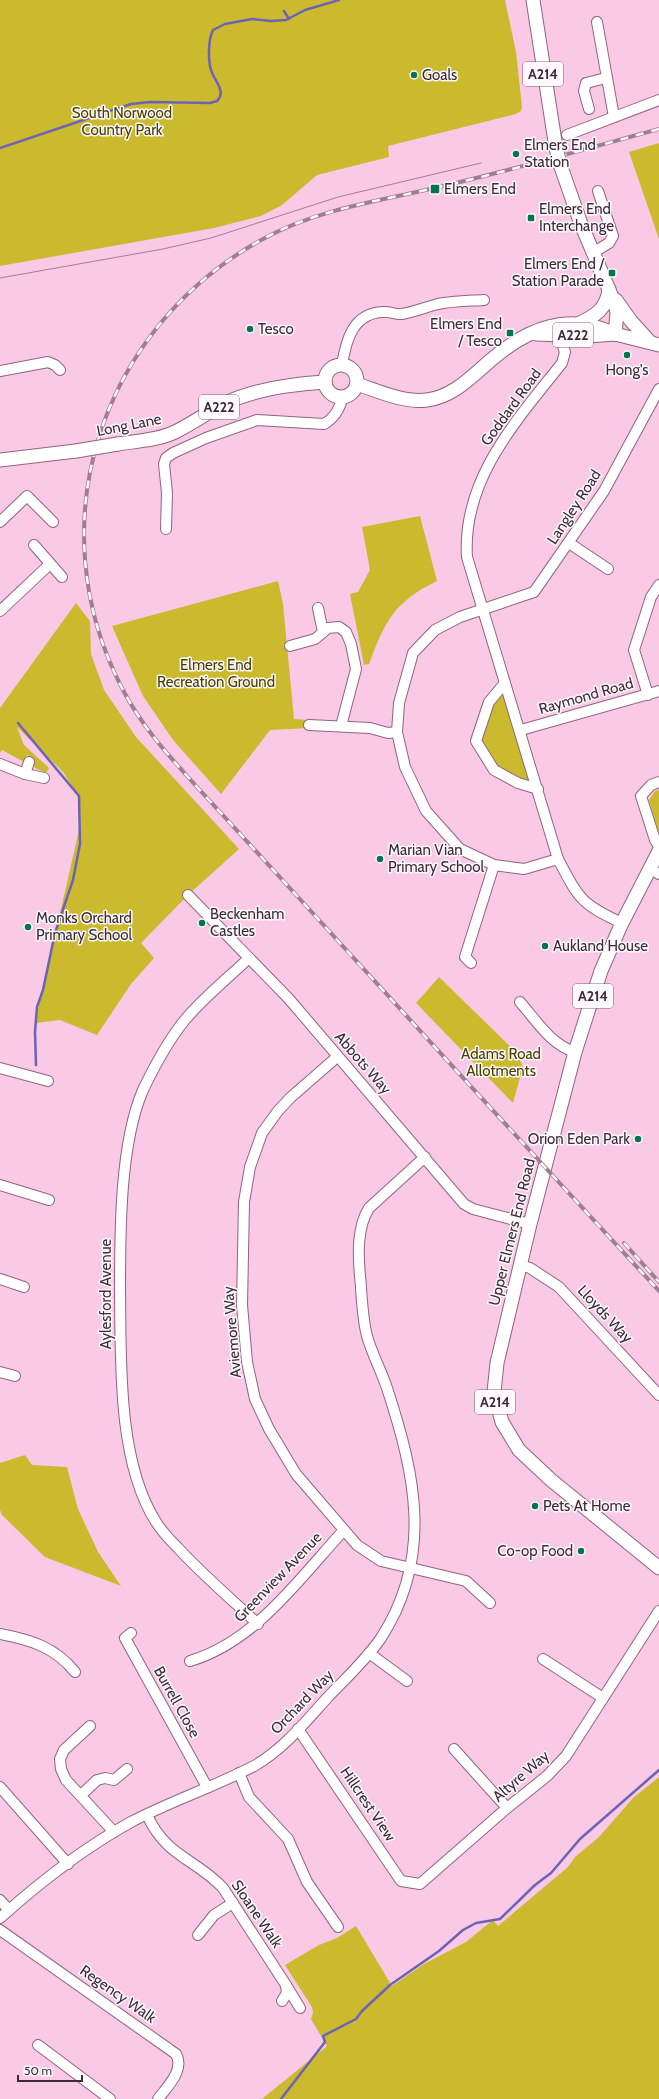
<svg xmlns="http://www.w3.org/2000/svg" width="659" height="2099" viewBox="0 0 659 2099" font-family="Cabin,sans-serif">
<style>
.green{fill:#cbb92e}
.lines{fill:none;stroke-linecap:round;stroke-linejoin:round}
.stream{stroke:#6b64b6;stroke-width:2.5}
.minor-casing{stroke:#8f647f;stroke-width:12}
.major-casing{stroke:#8f647f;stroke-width:15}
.minor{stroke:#fff;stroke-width:10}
.major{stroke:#fff;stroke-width:13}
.tram{stroke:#a07e92;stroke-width:1}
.rail-casing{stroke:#a07e92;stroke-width:4}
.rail{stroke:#fef9fc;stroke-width:2.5;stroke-dasharray:8;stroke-linecap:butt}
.major-bridge-casing{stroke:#8f647f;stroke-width:15;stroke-linecap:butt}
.major-bridge{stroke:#fff;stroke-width:13}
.poi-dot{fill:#03744d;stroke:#fef9fc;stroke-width:1.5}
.labels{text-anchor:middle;stroke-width:3;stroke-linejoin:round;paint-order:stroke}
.shield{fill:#fef9fc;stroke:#766871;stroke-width:1}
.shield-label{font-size:14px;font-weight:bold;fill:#3c2a35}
.poi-label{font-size:15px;fill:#3c2a35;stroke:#fef9fc;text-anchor:start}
.park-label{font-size:15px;fill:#484000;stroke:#fef9fc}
.street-label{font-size:15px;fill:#3c2a35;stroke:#fef9fc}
</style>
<rect width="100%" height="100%" fill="#fac9e6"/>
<g class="green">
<polygon points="0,0 505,0 516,52 522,107 521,111 516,114 388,146 389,157 317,175 282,205 261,216 214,228 0,266"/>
<polygon points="659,143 659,239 629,152"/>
<path d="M 420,516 L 437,581 C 394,602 385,621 369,664 L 364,665 L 350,594 L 358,592 L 370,570 L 362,527 Z"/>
<polygon points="278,581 283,604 294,719 310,720 309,728 270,730 221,794 173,740 143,696 112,626"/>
<polygon points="76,603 90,621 91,654 104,690 136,737 239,849 188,895 141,943 154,958 131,984 97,1035 60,1020 35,1023 79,830 80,799 63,772 17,727 24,745 49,768 46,773 35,768 33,763 34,758 27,755 24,762 2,750 0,753 0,708"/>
<polygon points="504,684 538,789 494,770 476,741 489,702"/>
<polygon points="659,790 659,834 649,800 655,791"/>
<polygon points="439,977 517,1053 523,1067 513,1103 416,1003"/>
<polygon points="25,1455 32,1465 67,1467 78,1509 98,1552 121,1586 45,1557 2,1515 0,1510 0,1463"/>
<polygon points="659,1777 659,2099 262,2099 327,2046 311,2019 313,2013 312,2007 285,1965 319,1945 337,1938 356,1926 392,1986 424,1964 466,1942 493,1920 498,1926 568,1867 575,1857 599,1837 634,1797"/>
</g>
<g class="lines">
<g class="stream">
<polyline points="284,11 289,19"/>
<path d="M 0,148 L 131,104 L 150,102 L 210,103 L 217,101 C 227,91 214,81 211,70 C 208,60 208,40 213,30 L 225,24 L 252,19 L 271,21 L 286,20 L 305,10 L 339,0"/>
<polyline points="18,723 79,796 80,844 73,880 55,933 43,990 37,1007 35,1032 36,1065"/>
<polyline points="281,2099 325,2042 323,2036 356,2019 362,2011 390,1985 439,1951 463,1930 476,1923 500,1919 535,1885 551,1873 580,1839 659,1770"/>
</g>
<g class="minor-casing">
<g id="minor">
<polyline points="597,22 614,117"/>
<polyline points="589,109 584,91 586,83 606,78"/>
<polyline points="567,135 659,100"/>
<polyline points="594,252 609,243 613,236 598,191"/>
<path d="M 559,335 L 565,352 L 562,363 C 517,420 462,479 467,557 L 558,859 C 579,899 581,904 622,923"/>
<path d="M 342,365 C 346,340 353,313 383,312 C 389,311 396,315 402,314 C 414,312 426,307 438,304 C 453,301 468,301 484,300"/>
<polyline points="0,371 48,362 55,365 60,370"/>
<polyline points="0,522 27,496 53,522"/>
<path d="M 166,529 L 167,493 L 164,464 L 166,458 L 173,453 L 206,438 L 257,420 L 324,424 C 335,418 340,409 343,396"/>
<polyline points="569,543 608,569"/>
<polyline points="34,545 62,577"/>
<polyline points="318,608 323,632"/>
<polyline points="0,611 50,564"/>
<polyline points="290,646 315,639 328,628 339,627 346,632 351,644 356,669 341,726"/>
<polyline points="504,684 489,702 476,741 494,770 518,783 538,789"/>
<polyline points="648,695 634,650 651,597 659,585"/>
<polyline points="309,725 370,728 388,733 397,732"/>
<polyline points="521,730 659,691"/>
<polyline points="0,764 25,774 44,778"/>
<polyline points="25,774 29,762"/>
<polyline points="659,782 651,785 641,796 655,840 659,846"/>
<polyline points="558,859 524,869 494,865 460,849 426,811 405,767 397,732 399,703 413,653 435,630 460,617 534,592 604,491 659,389"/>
<polyline points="649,868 659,874"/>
<polyline points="188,895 289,999 464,1204 473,1209 530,1224"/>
<path d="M 249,958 C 227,979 203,998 184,1021 C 168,1041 154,1067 143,1090 C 120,1143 120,1231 120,1289 C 121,1359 117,1461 156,1522 C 162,1532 170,1540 178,1548 C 203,1575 231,1599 258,1624"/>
<polyline points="471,963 465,957 494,865"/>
<path d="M 520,1002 C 536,1020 551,1045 575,1052"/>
<polyline points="337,1057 290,1098 278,1111 262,1133 250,1167 244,1202 242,1305 247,1362 255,1399 269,1429 296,1474 357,1545 381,1561 466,1581 490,1603"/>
<polyline points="0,1068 48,1081"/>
<polyline points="0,1185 49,1200"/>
<polyline points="520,1265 530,1268 559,1287 659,1395"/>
<polyline points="0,1279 24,1287"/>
<polyline points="0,1372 15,1376"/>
<polyline points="131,1633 125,1638 207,1787"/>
<path d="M 0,1634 C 31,1640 55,1647 75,1672"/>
<polyline points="369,1653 407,1681"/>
<polyline points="543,1659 603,1698"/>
<path d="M 190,1661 C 255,1642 299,1579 344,1530"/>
<polyline points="90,1726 64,1750 60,1759 61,1769 66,1780 114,1832"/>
<polyline points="298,1729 401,1881 420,1884 507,1808 547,1776 566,1756 659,1611"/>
<polyline points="454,1749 507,1808"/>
<polyline points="239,1773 249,1797 288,1839 307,1882 338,1927"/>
<polyline points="0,1787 68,1864"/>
<polyline points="81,1795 97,1780 105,1778 114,1780 127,1769"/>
<path d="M 147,1815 C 167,1858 195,1858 223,1888 L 286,1985 L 287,1993 L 282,2001"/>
<polyline points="0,1900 9,1910"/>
<path d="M 0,1918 C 40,1882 84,1848 131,1822 C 171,1801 214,1787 254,1766 C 283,1750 306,1721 328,1697 C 346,1678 366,1660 381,1638 C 434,1556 415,1474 387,1388 C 381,1370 372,1354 367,1336 C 362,1317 362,1296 360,1276 C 358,1254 357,1227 369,1208 L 425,1157"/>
<path d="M 0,1930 L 176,2054 C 185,2070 167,2087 158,2099"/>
<polyline points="198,1935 214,1915 233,1903"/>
<polyline points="286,1985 300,2008"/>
<polyline points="38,2045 110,2099"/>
</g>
</g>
<g class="major-casing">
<g id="major">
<polyline points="533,0 556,148"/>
<polyline points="561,167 581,224 615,304 617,313 615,334"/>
<polyline points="616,300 631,321 650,342"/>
<path d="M 578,324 C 595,316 607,309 609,289"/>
<polyline points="536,334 588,336 615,334 659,345"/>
<circle cx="341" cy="381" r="16"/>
<path d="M 357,384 C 378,391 404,403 427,400 C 453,397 472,376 491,360 C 528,328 568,312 615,334"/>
<path d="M 118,444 C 137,441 160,440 177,431 C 195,422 212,409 230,401 C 260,388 293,384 325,382"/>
<polyline points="0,460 76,451"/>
<polyline points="659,851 621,925 601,971 575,1052 530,1224 497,1363 494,1392 502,1422 519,1450 551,1480 659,1568"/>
</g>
</g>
<use href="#minor" class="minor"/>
<use href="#major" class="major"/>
<polyline class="tram" points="0,278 163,249 211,238 338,197 481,163"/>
<g class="rail-casing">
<g id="rail">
<path d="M 659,129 C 586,149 513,170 439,187 C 380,201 317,209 263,239 C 100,328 36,525 123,690 C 142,727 170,757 197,787 C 231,824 265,861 298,897 C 418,1029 538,1160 659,1291"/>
<polyline points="624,1243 659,1282"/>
</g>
</g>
<use href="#rail" class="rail"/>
<g class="major-bridge-casing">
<g id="major-bridge">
<polyline points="556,148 561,167"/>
<polyline points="76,451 118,444"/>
</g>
</g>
<use href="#major-bridge" class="major-bridge"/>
</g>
<g class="poi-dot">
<circle cx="414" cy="75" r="4"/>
<circle cx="516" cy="154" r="4"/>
<rect x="430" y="184" width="10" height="10" rx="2"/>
<rect x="527" y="214" width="8" height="8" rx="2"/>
<rect x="608" y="269" width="8" height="8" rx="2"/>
<circle cx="250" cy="329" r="4"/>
<rect x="506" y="329" width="8" height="8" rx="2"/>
<circle cx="627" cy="355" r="4"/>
<circle cx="380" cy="859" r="4"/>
<circle cx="202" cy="923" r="4"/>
<circle cx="28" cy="927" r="4"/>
<circle cx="545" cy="946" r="4"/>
<circle cx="638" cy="1139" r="4"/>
<circle cx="535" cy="1506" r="4"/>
<circle cx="581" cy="1551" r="4"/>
</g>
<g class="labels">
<g class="shield">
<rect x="523" y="62" width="40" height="24" rx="3"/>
<rect x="553" y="323" width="40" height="24" rx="3"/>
<rect x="199" y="395" width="40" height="24" rx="3"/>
<rect x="573" y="984" width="40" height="24" rx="3"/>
<rect x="475" y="1390" width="40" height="24" rx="3"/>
</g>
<g class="shield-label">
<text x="543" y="79">A214</text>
<text x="573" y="340">A222</text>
<text x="219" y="412">A222</text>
<text x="593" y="1001">A214</text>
<text x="495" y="1407">A214</text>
</g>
<g class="poi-label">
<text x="422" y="80">Goals</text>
<text x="524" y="150">Elmers End<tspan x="524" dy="17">Station</tspan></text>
<text x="444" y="194">Elmers End</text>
<text x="539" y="214">Elmers End<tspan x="539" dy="17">Interchange</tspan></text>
<text x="604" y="269" text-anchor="end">Elmers End /<tspan x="604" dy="17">Station Parade</tspan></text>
<text x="502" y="329" text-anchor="end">Elmers End<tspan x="502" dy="17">/ Tesco</tspan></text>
<text x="258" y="334">Tesco</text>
<text x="627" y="375" text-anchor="middle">Hong's</text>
<text x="388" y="855">Marian Vian<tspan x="388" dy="17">Primary School</tspan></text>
<text x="210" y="919">Beckenham<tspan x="210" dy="17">Castles</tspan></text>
<text x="36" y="923">Monks Orchard<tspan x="36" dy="17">Primary School</tspan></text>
<text x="553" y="951">Aukland House</text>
<text x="630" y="1144" text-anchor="end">Orion Eden Park</text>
<text x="543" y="1511">Pets At Home</text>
<text x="573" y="1556" text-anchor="end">Co-op Food</text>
</g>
<g class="park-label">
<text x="122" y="118">South Norwood<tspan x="122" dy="17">Country Park</tspan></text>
<text x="216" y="670">Elmers End<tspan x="216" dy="17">Recreation Ground</tspan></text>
<text x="501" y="1059">Adams Road<tspan x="501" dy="17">Allotments</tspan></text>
</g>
<g class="street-label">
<text transform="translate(511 407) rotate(-54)" y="5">Goddard Road</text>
<text transform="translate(129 425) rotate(-11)" y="5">Long Lane</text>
<text transform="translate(574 507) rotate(-57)" y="5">Langley Road</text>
<text transform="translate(586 696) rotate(-16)" y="5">Raymond Road</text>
<text transform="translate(363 1063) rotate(49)" y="5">Abbots Way</text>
<text transform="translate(512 1232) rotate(-76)" y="5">Upper Elmers End Road</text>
<text transform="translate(106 1294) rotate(-90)" y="5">Aylesford Avenue</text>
<text transform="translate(605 1314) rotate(47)" y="5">Lloyds Way</text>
<text transform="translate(232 1332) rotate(-95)" y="5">Aviemore Way</text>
<text transform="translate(278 1577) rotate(-46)" y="5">Greenview Avenue</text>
<text transform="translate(177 1702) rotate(61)" y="5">Burrell Close</text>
<text transform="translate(302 1702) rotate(-46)" y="5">Orchard Way</text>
<text transform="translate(521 1776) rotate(-41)" y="5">Altyre Way</text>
<text transform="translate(368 1804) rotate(56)" y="5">Hillcrest View</text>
<text transform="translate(257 1914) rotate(56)" y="5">Sloane Walk</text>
<text transform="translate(118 1994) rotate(35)" y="5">Regency Walk</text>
</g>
</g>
<path d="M18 2075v6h64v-6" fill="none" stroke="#3c2a35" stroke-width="2"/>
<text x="24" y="2075" font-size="12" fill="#3c2a35" stroke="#fef9fc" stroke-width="3" paint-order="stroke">50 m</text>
</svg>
